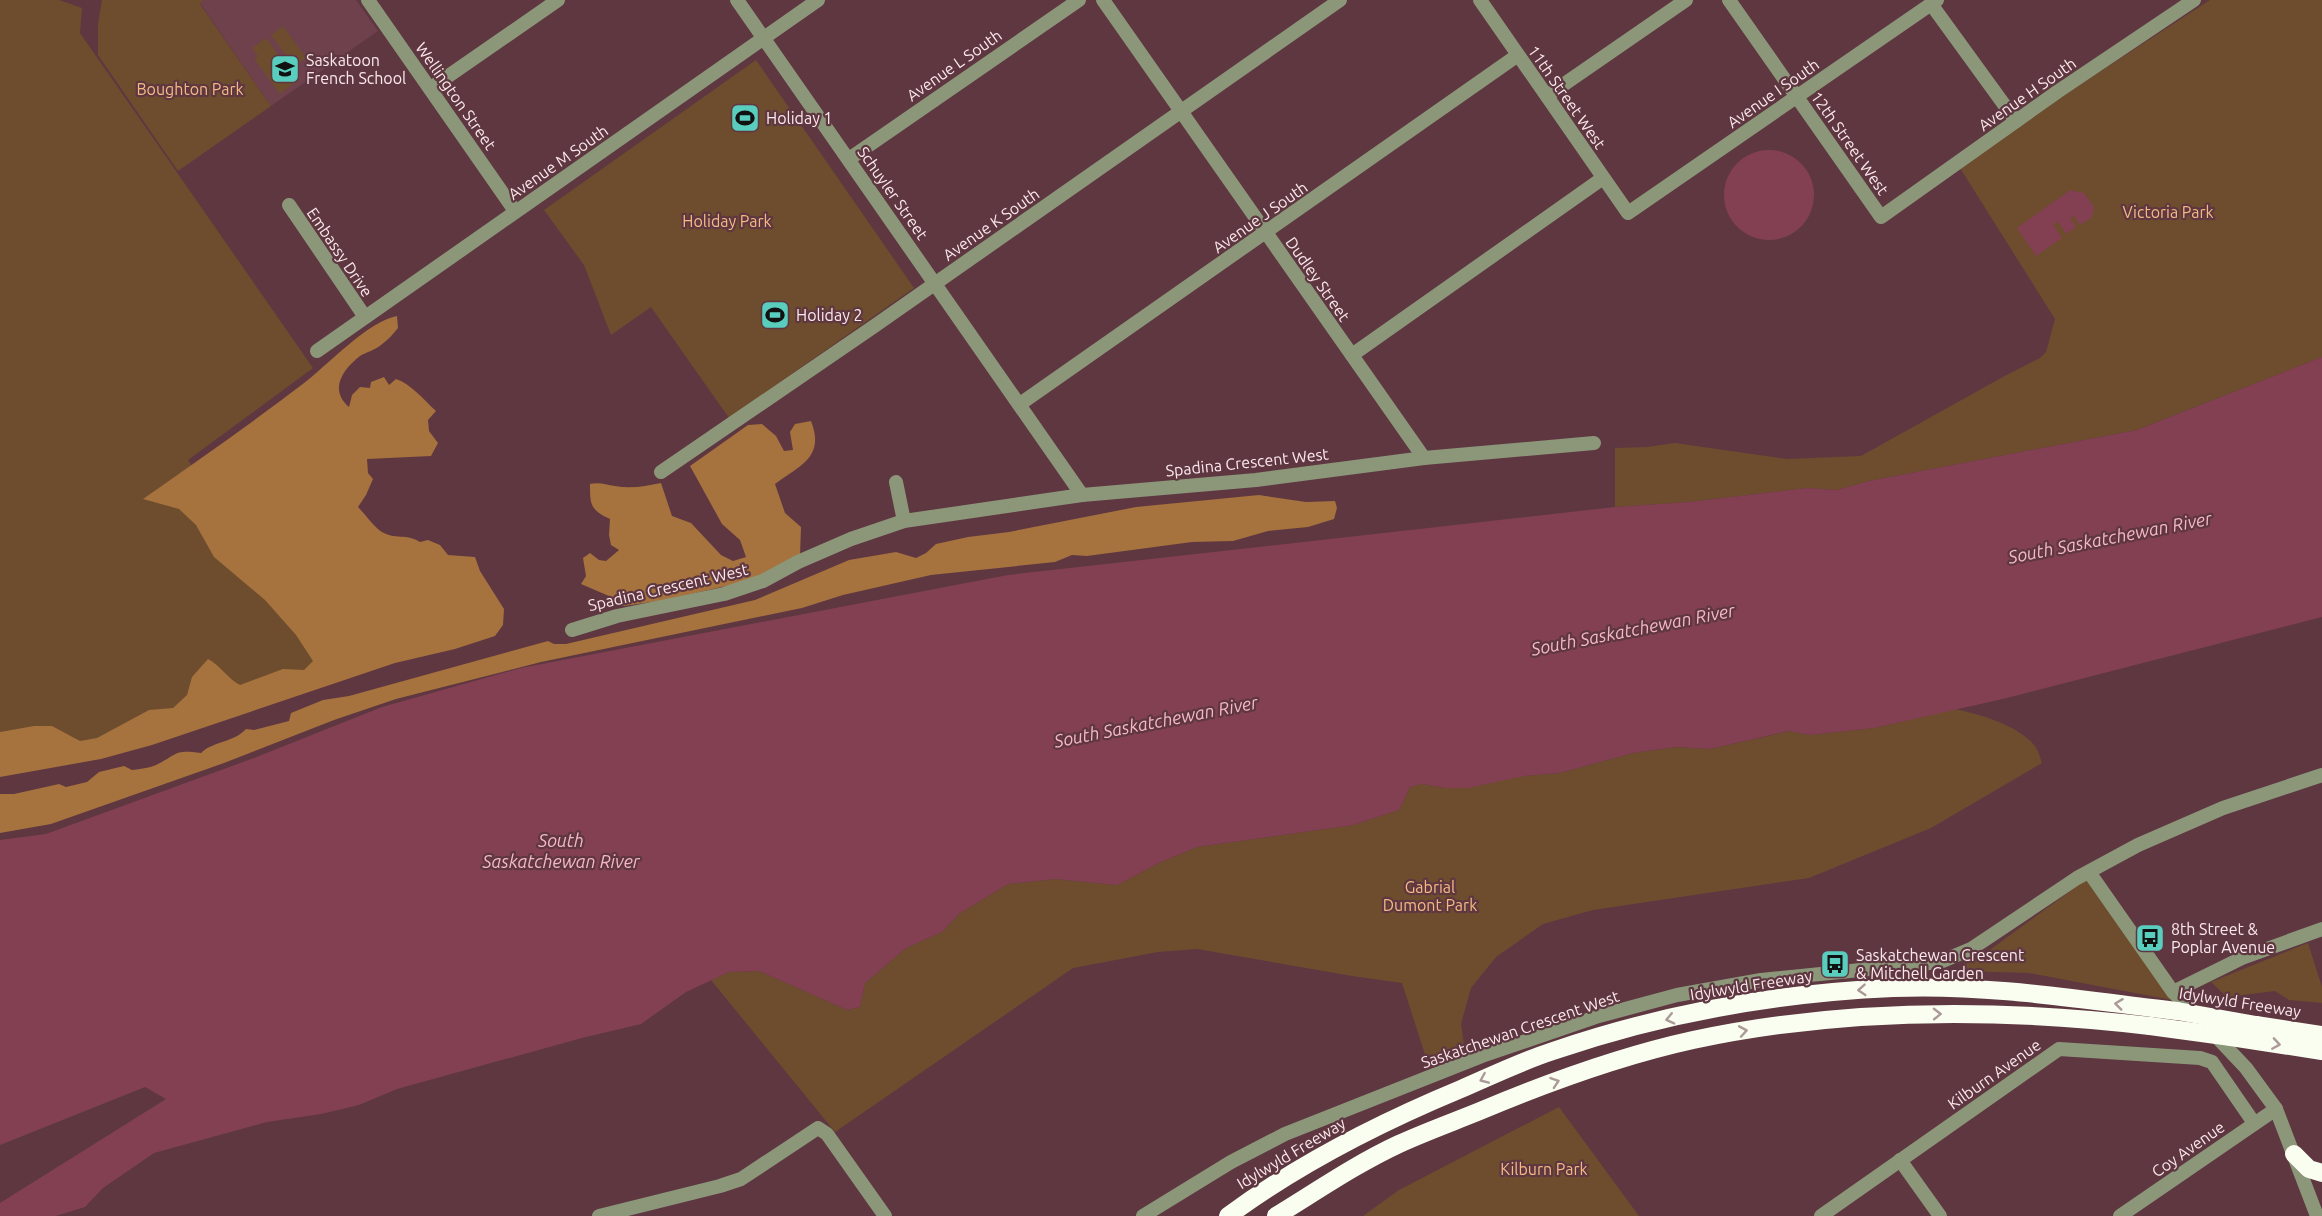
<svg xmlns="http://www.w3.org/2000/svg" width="2322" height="1216" viewBox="0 0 2322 1216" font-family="Ubuntu,sans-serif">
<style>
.built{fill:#6f414d}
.green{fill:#6d4d2e}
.forest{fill:#a6723e}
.water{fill:#834053}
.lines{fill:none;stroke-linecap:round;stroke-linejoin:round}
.minor{stroke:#8c977a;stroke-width:14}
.highway{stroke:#f9fef1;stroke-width:18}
.highway-bridge{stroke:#f9fef1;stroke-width:18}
.oneway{stroke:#ac9a99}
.labels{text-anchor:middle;stroke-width:4.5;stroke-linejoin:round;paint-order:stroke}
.poi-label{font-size:16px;fill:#fce8ec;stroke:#5e3741;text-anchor:start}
.street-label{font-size:16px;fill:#fce8ec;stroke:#5e3741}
.park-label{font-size:16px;fill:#f5ba82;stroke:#5e3741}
.water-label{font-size:18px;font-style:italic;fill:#f6b7c5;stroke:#5e3741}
</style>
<rect width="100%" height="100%" fill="#5e3741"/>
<polygon class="built" points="204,0 356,0 378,31 271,106 200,3"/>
<g class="green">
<polygon points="0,0 59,0 82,8 80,33 313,368 188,460 333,670 227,707 0,766"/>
<polygon points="102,0 204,0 200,4 271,106 178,171 98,55 98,24"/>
<polygon points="2210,0 2322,0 2322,357 2137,430 1869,481 1837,490 1807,488 1689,502 1615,507 1615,448 1647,447 1675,443 1787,459 1861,456 2001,378 2040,358 2046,352 2055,319 1960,168 2061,97"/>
<polygon points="283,26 306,58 294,66 271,35"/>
<polygon points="266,38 297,81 280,94 254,59 258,56 252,48"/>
<polygon points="756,60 914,288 729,418 651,307 611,335 584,265 544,210"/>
<path d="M 1955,709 C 1979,714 2018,725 2034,745 C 2038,749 2040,757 2042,763 L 1931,828 L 1809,878 L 1593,910 L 1543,924 L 1496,957 L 1471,988 L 1461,1024 L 1465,1052 L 1429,1067 L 1402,983 L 1352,976 L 1197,949 L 1158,952 L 1073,968 L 835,1132 L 711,980 L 729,972 L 759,971 L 847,1010 L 860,1007 L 865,983 L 906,948 L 942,932 L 959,914 L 1008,884 L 1055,879 L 1117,885 L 1161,862 L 1197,847 L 1353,825 L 1399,810 L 1410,787 L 1422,784 L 1446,788 L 1524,776 L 1560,773 L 1633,753 L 1676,747 L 1710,749 L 1790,731 L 1810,735 L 1874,728 Z"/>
<polygon points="2088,878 2177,1001 2029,973 1963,971 1962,966 1987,952"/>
<polygon points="2308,943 2322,987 2322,1003 2289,1000 2275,991 2227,997 2211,982"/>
<polygon points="1559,1107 1639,1216 1363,1216 1399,1190"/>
</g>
<g class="forest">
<path d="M 397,316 L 398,328 C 393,334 388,340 381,345 C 375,350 367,352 360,356 C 342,370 329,390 349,407 L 352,395 L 360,387 L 370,388 L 371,382 L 384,377 L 389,385 L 396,379 C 411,384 424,400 436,411 L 428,420 L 429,431 L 438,443 L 431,456 L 367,459 L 368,473 L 373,479 L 366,495 L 358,507 C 365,514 374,527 382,532 C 395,540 406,533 420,542 L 428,540 L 440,545 L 448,555 L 475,557 L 480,571 L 504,609 L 503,625 L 495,636 L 455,649 L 395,663 L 152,745 L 101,759 L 0,777 L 0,732 L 34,726 L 52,726 L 80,741 L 97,738 L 149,710 L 173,708 L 187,695 L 192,677 L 208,659 C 221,666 227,678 240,685 L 283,669 L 304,670 L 313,661 L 296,635 L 265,600 L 214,557 L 196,525 L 179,509 L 143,499 C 197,461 252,423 304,383 C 329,364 367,322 397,316 Z"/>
<path d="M 811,421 C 825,457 801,465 775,484 L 785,513 L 801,527 L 800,556 L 762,575 L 735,584 L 665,600 L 624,606 L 613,605 L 609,596 L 581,584 L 586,576 L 583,558 L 590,553 L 599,560 L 606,561 L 619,550 L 611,545 L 609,535 L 610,519 C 590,510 590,504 590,484 C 600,482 606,485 615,486 C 631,489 646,486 661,483 L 672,516 L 691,523 L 721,555 L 733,561 L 746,557 L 740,540 L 722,524 L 690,466 L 748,425 L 762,424 L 776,436 L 784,451 L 793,450 L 790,432 L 795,424 Z"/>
<path d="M 1259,495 L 1306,502 L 1335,501 L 1337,508 L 1334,519 L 1308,527 L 1268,531 L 1233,541 L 1192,542 L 1087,556 L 1072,555 L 1055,562 L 931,575 L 843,595 L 802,608 L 541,662 L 396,699 L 334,720 L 224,763 L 51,824 L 0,833 L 0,794 L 14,794 L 59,784 L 66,787 L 87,782 L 99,772 L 124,766 L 132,770 C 140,769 149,768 156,765 C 178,754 174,749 201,753 C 213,741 233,743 246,729 L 254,730 L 289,721 L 291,713 L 323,700 L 349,696 L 548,641 L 554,644 L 566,644 L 755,600 L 849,560 L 896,552 L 916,558 L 926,553 L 936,544 L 968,537 L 1009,532 L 1136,507 Z"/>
</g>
<g class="water">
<circle cx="1769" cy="195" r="45"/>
<polygon points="2070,190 2084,193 2094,207 2092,217 2080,225 2074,216 2070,218 2076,227 2066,234 2058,222 2053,224 2062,238 2036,256 2017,228"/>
<polygon points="2322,357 2322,617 2007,698 1874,728 1810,735 1789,731 1710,749 1676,747 1633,753 1560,773 1524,776 1468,788 1446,788 1422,784 1410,787 1399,810 1353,825 1197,847 1161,862 1117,885 1055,879 1008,884 959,914 942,932 906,948 865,983 860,1007 847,1010 759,971 729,972 686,992 641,1024 582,1038 397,1089 359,1105 321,1114 267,1122 154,1153 103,1188 85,1207 56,1216 0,1216 0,1203 166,1099 145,1087 0,1145 0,840 46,834 254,758 382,707 521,668 1008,575 1615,507 1689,502 1807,488 1837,490 1869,481 2137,430"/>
</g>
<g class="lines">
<g class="minor">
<polyline points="368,0 515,211"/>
<polyline points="737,0 1082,495"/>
<polyline points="1103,0 1424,458"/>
<polyline points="1480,0 1628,213 1937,0"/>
<polyline points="1729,0 1881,217 2057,92 2194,0"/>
<polyline points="1931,4 2016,121"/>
<polyline points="431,88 558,0"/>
<polyline points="1547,96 1686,0"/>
<polyline points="849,159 1079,0"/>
<polyline points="289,205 365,317"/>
<polyline points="317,351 818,0"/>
<polyline points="1352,355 1603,178"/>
<polyline points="1020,404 1518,55"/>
<polyline points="661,472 873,327 1340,0"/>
<polyline points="896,482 904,521"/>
<polyline points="572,630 617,616 724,594 763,581 798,562 851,539 904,521 1082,495 1256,480 1424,458 1594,443"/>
<polyline points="2089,872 2173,992 2195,1014"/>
<polyline points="2173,992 2242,958 2322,929"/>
<polyline points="2212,1032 2246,1068 2276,1109 2317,1216"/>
<polyline points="1900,1160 1940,1216"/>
<polyline points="599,1216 720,1186 741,1179 818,1128 827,1134 885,1216"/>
<polyline points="1143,1216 1231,1162 1285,1134 1482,1056 1599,1016 1677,995 1761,980 1940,962 1971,949 2077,878 2138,845 2223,808 2322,775"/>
<polyline points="1821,1216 2059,1049 2200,1058 2212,1062 2254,1123"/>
<polyline points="2120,1216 2276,1109"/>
</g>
<g class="highway">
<polyline points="2256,1025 2322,1035"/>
<polyline points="2231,1037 2322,1051"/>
<polyline points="2294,1154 2309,1169 2322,1173"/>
<path d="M 1228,1216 C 1300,1163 1379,1123 1461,1089 C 1491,1076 1522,1061 1553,1051 C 1661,1014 1779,993 1893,988 C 1988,984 2083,1000 2177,1011"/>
<path d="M 1276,1216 C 1317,1191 1356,1164 1399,1144 C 1425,1132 1453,1122 1480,1111 C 1549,1082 1620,1056 1693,1040 C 1843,1008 1998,1008 2150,1026"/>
</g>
<g class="highway-bridge">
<polyline points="2177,1011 2256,1025"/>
<polyline points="2150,1026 2231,1037"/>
</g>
</g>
<defs><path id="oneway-chevron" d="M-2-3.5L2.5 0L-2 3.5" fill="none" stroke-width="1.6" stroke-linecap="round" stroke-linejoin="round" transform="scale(1.5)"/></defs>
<g class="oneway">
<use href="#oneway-chevron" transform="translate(1862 990) rotate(176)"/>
<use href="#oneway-chevron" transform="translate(2119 1004) rotate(-173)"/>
<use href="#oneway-chevron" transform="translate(1937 1014) rotate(-1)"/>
<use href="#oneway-chevron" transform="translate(1670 1019) rotate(167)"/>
<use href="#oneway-chevron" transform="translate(1743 1031) rotate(-10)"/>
<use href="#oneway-chevron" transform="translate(2276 1044) rotate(9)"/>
<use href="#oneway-chevron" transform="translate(1484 1079) rotate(157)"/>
<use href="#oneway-chevron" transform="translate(1555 1082) rotate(-19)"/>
</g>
<defs>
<g id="school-square" transform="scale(1.5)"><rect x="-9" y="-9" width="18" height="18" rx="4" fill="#59cebf" stroke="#5e3741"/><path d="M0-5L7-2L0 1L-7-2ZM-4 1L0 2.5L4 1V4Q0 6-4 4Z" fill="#111"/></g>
<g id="stadium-square" transform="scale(1.5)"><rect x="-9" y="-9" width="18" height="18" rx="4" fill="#59cebf" stroke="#5e3741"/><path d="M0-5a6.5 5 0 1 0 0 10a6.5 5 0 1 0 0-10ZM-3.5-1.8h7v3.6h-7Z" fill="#111"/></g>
<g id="bus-square" transform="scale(1.5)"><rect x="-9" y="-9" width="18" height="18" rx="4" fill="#59cebf" stroke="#5e3741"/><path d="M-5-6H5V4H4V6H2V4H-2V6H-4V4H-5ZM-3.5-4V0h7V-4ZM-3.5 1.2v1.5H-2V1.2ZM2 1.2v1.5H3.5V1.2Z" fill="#111"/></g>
</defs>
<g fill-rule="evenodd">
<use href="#school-square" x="285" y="69"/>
<use href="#stadium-square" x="745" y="118"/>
<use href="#stadium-square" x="775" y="315"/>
<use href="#bus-square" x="2150" y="938"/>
<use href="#bus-square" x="1835" y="964"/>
</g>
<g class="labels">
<g class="poi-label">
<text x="306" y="66">Saskatoon<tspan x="306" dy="18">French School</tspan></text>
<text x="766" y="124">Holiday 1</text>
<text x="796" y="321">Holiday 2</text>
<text x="2171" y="935">8th Street &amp;<tspan x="2171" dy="18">Poplar Avenue</tspan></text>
<text x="1856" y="961">Saskatchewan Crescent<tspan x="1856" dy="18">&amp; Mitchell Garden</tspan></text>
</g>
<g class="street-label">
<text transform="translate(954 65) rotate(-35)" y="6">Avenue L South</text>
<text transform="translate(1773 93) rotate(-35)" y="6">Avenue I South</text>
<text transform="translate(2027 94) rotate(-35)" y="6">Avenue H South</text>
<text transform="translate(456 96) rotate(55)" y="6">Wellington Street</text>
<text transform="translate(1567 97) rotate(55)" y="6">11th Street West</text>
<text transform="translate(1850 143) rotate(55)" y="6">12th Street West</text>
<text transform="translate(558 162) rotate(-35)" y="6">Avenue M South</text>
<text transform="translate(893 193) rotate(55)" y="6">Schuyler Street</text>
<text transform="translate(1260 217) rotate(-35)" y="6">Avenue J South</text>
<text transform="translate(991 224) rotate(-35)" y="6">Avenue K South</text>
<text transform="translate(340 252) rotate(56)" y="6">Embassy Drive</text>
<text transform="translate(1318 279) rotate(55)" y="6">Dudley Street</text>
<text transform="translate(1247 462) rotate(-6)" y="6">Spadina Crescent West</text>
<text transform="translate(668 587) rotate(-13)" y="6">Spadina Crescent West</text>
<text transform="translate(1751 985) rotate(-9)" y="6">Idylwyld Freeway</text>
<text transform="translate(2240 1002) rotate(9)" y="6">Idylwyld Freeway</text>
<text transform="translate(1520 1029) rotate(-19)" y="6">Saskatchewan Crescent West</text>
<text transform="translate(1994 1074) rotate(-35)" y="6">Kilburn Avenue</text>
<text transform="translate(2188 1149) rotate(-35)" y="6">Coy Avenue</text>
<text transform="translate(1291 1153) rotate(-31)" y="6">Idylwyld Freeway</text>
</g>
<g class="park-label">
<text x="190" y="95">Boughton Park</text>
<text x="2168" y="218">Victoria Park</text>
<text x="727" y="227">Holiday Park</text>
<text x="1430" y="893">Gabrial<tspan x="1430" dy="18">Dumont Park</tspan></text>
<text x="1544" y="1175">Kilburn Park</text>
</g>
<g class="water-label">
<text transform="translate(2110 538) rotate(-11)" y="6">South Saskatchewan River</text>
<text transform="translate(1633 630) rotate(-11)" y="6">South Saskatchewan River</text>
<text transform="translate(1156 722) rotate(-11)" y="6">South Saskatchewan River</text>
<text x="561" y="847">South<tspan x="561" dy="21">Saskatchewan River</tspan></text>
</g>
</g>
</svg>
